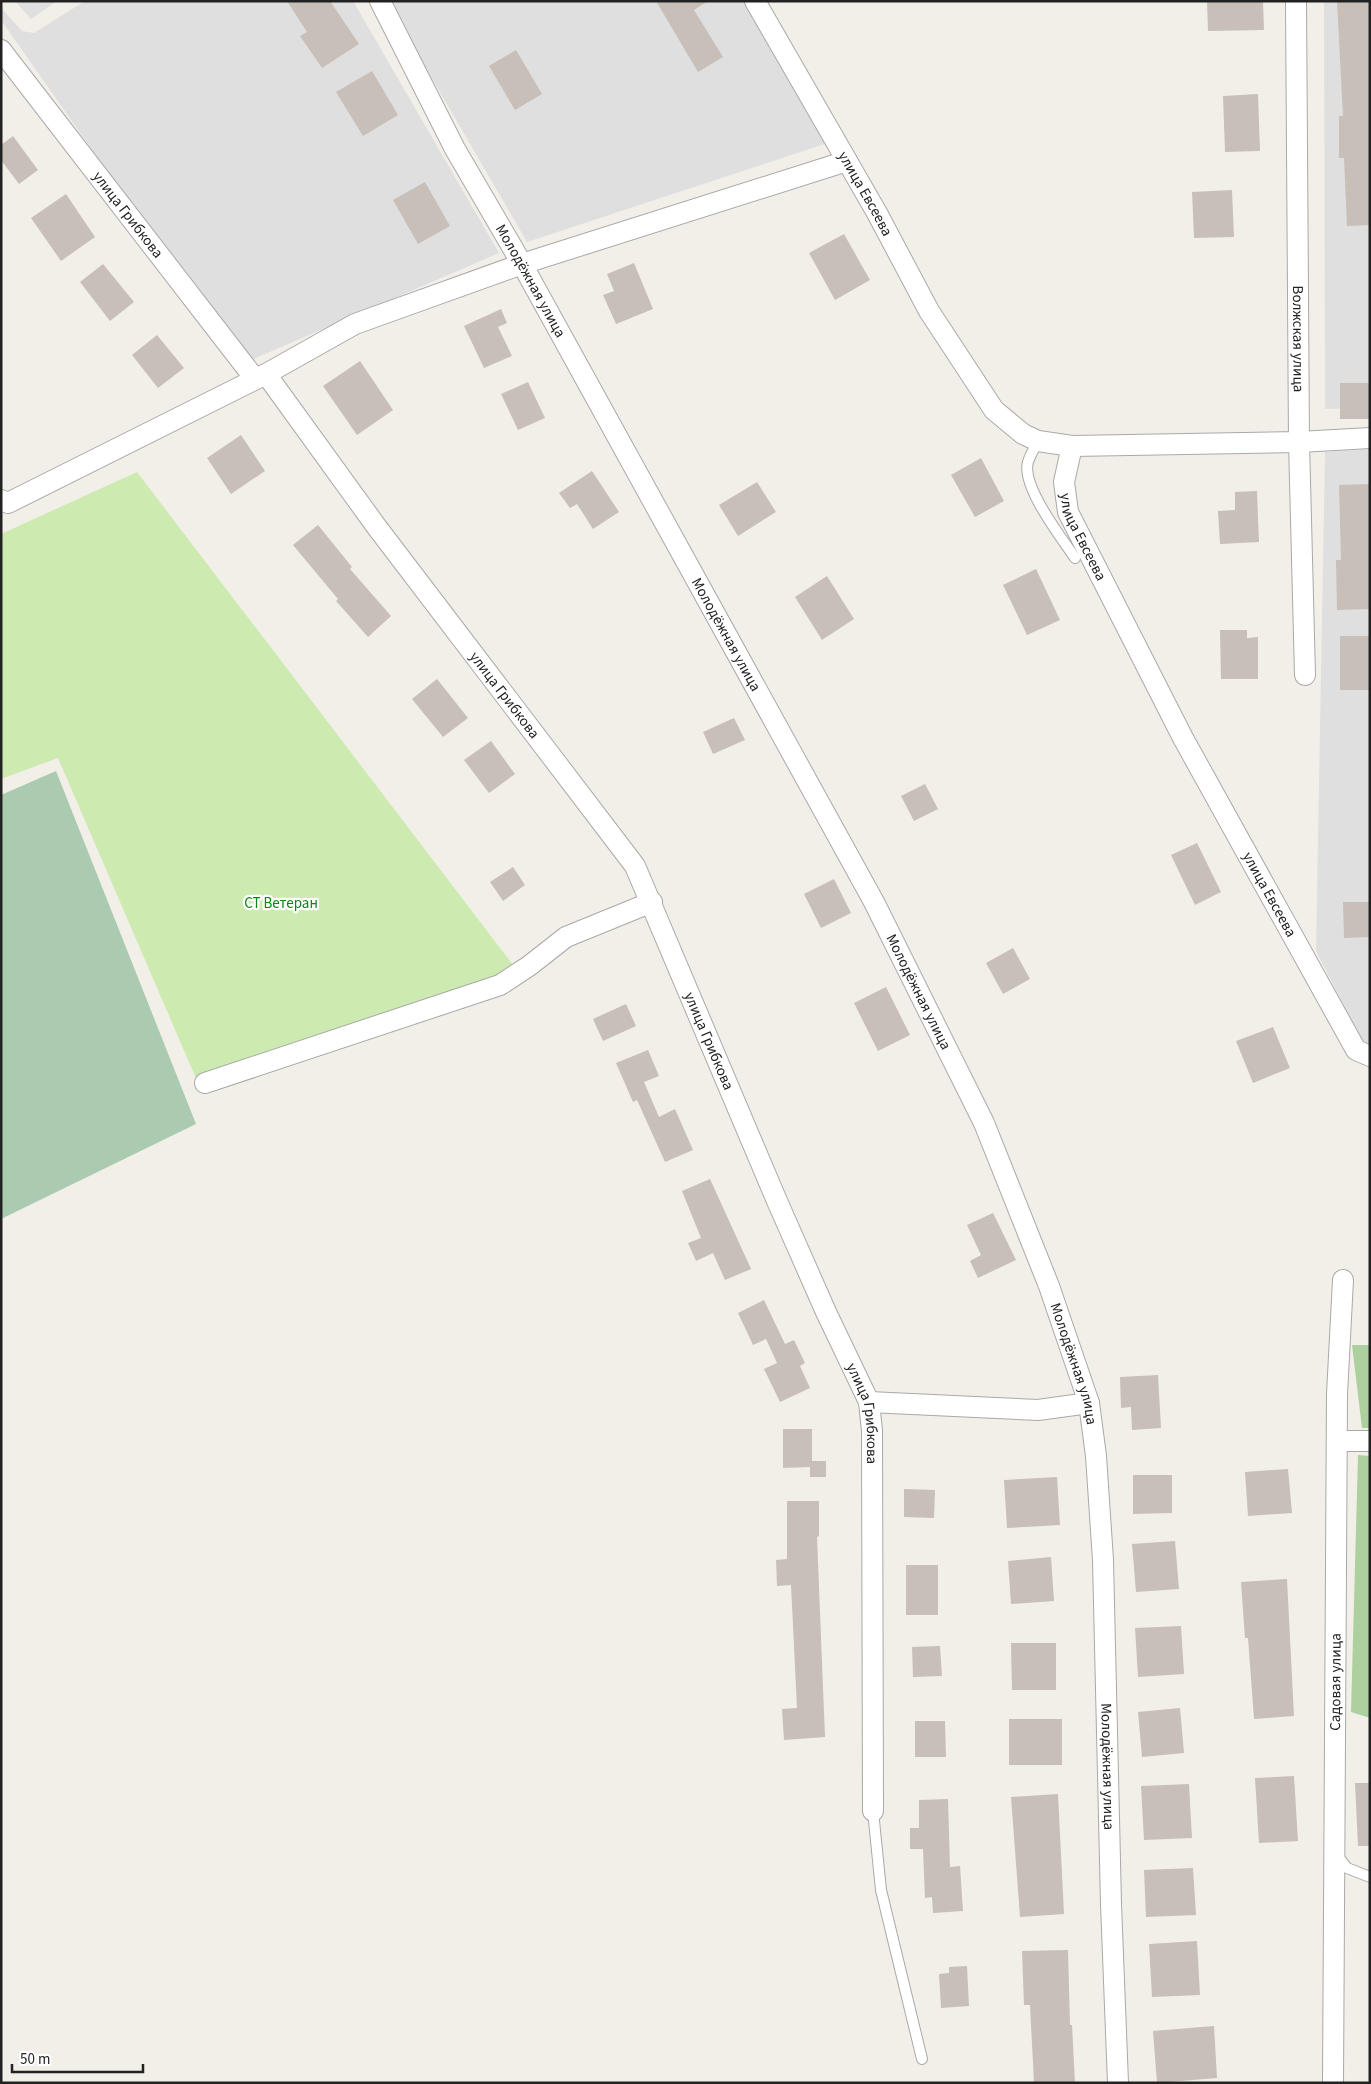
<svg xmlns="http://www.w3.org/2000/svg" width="1371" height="2084" viewBox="0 0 1371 2084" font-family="'Source Sans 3',sans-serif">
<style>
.residential{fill:#e0dfdf}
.grass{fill:#cdebb0}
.forest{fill:#add19e}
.cemetery{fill:#aacbaf}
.building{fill:#c7bfb8}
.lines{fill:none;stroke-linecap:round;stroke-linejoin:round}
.service-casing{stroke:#a9a9a9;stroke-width:12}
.minor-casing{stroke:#a9a9a9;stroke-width:22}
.service{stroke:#fff;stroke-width:10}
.minor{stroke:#fff;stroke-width:20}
.labels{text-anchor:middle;stroke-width:4.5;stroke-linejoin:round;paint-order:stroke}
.street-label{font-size:15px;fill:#222;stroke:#fff}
.park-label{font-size:15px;fill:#0c8416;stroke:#fff}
</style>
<rect width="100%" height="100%" fill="#f2efe9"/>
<g class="residential">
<polygon points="15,1 57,1 31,19"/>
<polygon points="85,1 353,1 499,253 242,364 1,20 1,8 22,31 34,33"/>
<polygon points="387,1 759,1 840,139 527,242"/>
<polygon points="1324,1 1370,1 1370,408 1325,409"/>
<polygon points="1370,449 1370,1056 1316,951 1325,452"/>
</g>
<polygon class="grass" points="137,472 520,974 201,1090 58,758 1,779 1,534"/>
<g class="forest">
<polygon points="1352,1345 1370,1345 1370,1428 1362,1428"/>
<polygon points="1358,1455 1370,1456 1370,1718 1351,1712"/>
</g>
<polygon class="cemetery" points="56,771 196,1124 1,1219 1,795"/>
<g class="building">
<polygon points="287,1 330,1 359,44 322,68 300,36 307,32"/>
<polygon points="656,1 708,1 694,10 723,57 698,72"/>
<polygon points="1207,1 1263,1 1264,30 1208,31"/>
<polygon points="1337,1 1370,1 1370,225 1347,226 1344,158 1339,158 1339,116 1343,116"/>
<polygon points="516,50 542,94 515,110 489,66"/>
<polygon points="372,71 398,115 363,136 336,92"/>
<polygon points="1258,94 1260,151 1225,152 1223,96"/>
<polygon points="13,136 38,170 19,184 1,160 1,145"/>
<polygon points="425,182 450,226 418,244 393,200"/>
<polygon points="1232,190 1234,237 1194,238 1192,192"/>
<polygon points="66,194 95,237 61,261 31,218"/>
<polygon points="844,234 870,280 835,300 809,253"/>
<polygon points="634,263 653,309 616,324 603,295 614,291 607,274"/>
<polygon points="103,264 134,302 110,321 80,282"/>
<polygon points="501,309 507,323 498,327 512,356 484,368 464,326"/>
<polygon points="157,335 184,368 158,388 132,355"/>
<polygon points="360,361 393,410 357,435 323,386"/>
<polygon points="528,382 545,418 518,430 501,394"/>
<rect x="1340" y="383" width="30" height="36"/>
<polygon points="241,435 265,471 231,494 207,458"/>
<polygon points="981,458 1004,501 975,517 951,475"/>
<polygon points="592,471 619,512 593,529 577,504 570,508 559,493"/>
<polygon points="757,482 776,512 738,536 719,505"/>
<polygon points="1370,484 1370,609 1337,610 1336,560 1341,560 1339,485"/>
<polygon points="1257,491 1259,542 1220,544 1218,511 1235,510 1235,492"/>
<polygon points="318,525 352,567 350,569 391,616 368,637 336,601 338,599 293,545"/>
<polygon points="1036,569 1060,620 1027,635 1003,585"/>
<polygon points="827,576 854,619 822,640 795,597"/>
<polygon points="1220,630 1247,630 1247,638 1258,637 1258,679 1221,679"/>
<rect x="1340" y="636" width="30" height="54"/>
<polygon points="437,679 468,718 443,737 412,699"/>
<polygon points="734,718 745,740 713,754 703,732"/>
<polygon points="491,741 515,774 489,793 464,760"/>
<polygon points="925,784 938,809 914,821 901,796"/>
<polygon points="1197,843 1221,892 1195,905 1171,855"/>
<polygon points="513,867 525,885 503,901 490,882"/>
<polygon points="834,879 851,913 821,928 804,894"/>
<polygon points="1343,902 1370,902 1370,937 1344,938"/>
<polygon points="1013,948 1030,979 1003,994 986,963"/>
<polygon points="886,987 910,1035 878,1051 854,1003"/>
<polygon points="626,1004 636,1026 603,1041 593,1019"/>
<polygon points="1273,1027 1290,1068 1253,1083 1236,1041"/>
<polygon points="648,1050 659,1076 644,1082 659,1117 675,1109 693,1150 665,1162 637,1100 633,1102 616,1063"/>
<polygon points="710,1179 751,1269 725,1280 713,1253 696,1261 688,1243 701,1238 682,1191"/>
<polygon points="993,1213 1016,1260 978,1278 970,1261 981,1255 967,1225"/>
<polygon points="764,1300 785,1344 794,1340 805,1363 800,1366 810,1388 780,1402 764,1369 777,1363 766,1339 753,1345 738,1313"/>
<polygon points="1158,1375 1161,1428 1132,1430 1131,1407 1121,1408 1120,1377"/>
<polygon points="783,1429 812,1429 812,1461 826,1461 826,1477 810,1477 810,1467 783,1468"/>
<polygon points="1288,1469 1292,1513 1248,1516 1245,1472"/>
<polygon points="1133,1475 1172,1475 1172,1513 1133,1514"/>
<polygon points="1057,1477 1060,1525 1007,1528 1004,1480"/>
<polygon points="904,1489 935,1490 934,1518 904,1517"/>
<polygon points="787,1501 819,1501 819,1536 817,1537 825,1737 784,1740 782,1709 797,1708 791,1585 777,1586 776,1560 787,1559"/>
<polygon points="1175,1541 1179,1589 1136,1592 1132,1544"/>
<polygon points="1051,1557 1054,1601 1011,1604 1008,1561"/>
<rect x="906" y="1565" width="32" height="50"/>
<polygon points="1287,1579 1294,1716 1254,1719 1248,1638 1245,1638 1241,1582"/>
<polygon points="1181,1626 1184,1674 1138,1677 1135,1628"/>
<polygon points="1011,1643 1056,1643 1056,1690 1012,1690"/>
<polygon points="940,1646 942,1676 913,1677 912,1647"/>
<polygon points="1180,1708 1184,1753 1142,1757 1138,1712"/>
<rect x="1009" y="1719" width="53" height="46"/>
<polygon points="915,1721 945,1721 946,1757 915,1757"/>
<polygon points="1294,1776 1298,1841 1259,1843 1255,1778"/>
<polygon points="1355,1783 1370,1783 1370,1846 1358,1846"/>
<polygon points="1189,1784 1192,1838 1144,1840 1141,1786"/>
<polygon points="1058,1794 1064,1914 1020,1917 1011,1797"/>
<polygon points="948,1799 950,1867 960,1866 963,1911 933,1913 932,1897 925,1898 923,1849 910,1849 910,1828 919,1828 919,1800"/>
<polygon points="1193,1868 1196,1915 1146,1917 1144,1870"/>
<polygon points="1197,1941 1200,1995 1152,1997 1149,1944"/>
<polygon points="1068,1950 1070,2025 1072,2025 1075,2083 1034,2083 1030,2005 1024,2005 1022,1951"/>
<polygon points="967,1966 969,2006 941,2008 939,1974 949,1973 949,1967"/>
<polygon points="1214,2026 1217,2078 1157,2083 1153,2031"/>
</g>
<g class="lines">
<g class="service-casing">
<g id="service">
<path d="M 1038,441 C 1035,447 1030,455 1028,462 C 1021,486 1061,537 1075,558"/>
<polyline points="873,1811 881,1890 922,2059"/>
<polyline points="1336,1854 1347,1868 1370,1877"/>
</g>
</g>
<g class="minor-casing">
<g id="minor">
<path id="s1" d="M 380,1 L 455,149 L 522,264 L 874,902 L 984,1123 L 1049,1286 L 1089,1403 L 1096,1456 L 1103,1560 L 1111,1904 L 1118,2083"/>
<path id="s2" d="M 755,1 L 877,213 L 929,311 L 994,410 L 1023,434 L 1038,441 L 1072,446 L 1064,482 L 1068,512 L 1183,738 L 1356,1050 L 1370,1056"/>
<path id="s3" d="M 1296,1 L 1299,442 L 1305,675"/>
<path id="s4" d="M 1,50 L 255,379"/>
<path id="s5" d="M 266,374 L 376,526 L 635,866 L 777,1201 L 826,1312 L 869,1402 L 872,1431 L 873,1811"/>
<polyline points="1072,446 1299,442 1370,438"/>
<polyline points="1,500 8,503 266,374 355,324 522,264 847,161"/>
<polyline points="205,1083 500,985 529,966 566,937 652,902"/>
<polyline points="869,1402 1038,1410 1089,1403"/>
<polyline points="1339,1441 1370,1441"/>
<path id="s6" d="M 1333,2083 L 1337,1394 L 1343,1280"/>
</g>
</g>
<use href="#service" class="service"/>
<use href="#minor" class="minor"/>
</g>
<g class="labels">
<g class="street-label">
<text dy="5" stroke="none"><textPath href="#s2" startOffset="222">улица Евсеева</textPath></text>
<text dy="5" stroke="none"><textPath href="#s4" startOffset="208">улица Грибкова</textPath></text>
<text dy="5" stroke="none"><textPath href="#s1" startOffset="318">Молодёжная улица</textPath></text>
<text dy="5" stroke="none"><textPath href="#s3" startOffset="338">Волжская улица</textPath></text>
<text dy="5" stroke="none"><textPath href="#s2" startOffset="658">улица Евсеева</textPath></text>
<text dy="5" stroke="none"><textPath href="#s1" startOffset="722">Молодёжная улица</textPath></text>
<text dy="5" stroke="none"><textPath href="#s5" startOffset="400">улица Грибкова</textPath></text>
<text dy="5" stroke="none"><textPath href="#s2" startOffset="1062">улица Евсеева</textPath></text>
<text dy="5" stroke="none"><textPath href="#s1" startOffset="1128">Молодёжная улица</textPath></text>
<text dy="5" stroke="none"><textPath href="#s5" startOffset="805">улица Грибкова</textPath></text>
<text dy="5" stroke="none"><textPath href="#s1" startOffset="1532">Молодёжная улица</textPath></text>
<text dy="5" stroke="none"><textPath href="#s5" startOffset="1210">улица Грибкова</textPath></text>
<text dy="5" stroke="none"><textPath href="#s6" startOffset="401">Садовая улица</textPath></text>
<text dy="5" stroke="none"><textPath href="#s1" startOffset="1938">Молодёжная улица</textPath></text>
</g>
<g class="park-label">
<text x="281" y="908">СТ Ветеран</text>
</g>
</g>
<rect width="1371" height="2084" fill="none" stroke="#222222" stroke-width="5"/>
<path d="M12 2064v8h131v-8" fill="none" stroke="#222222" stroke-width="2.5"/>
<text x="20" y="2064" font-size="15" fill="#222222" stroke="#ffffff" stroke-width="4" paint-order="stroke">50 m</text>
</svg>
